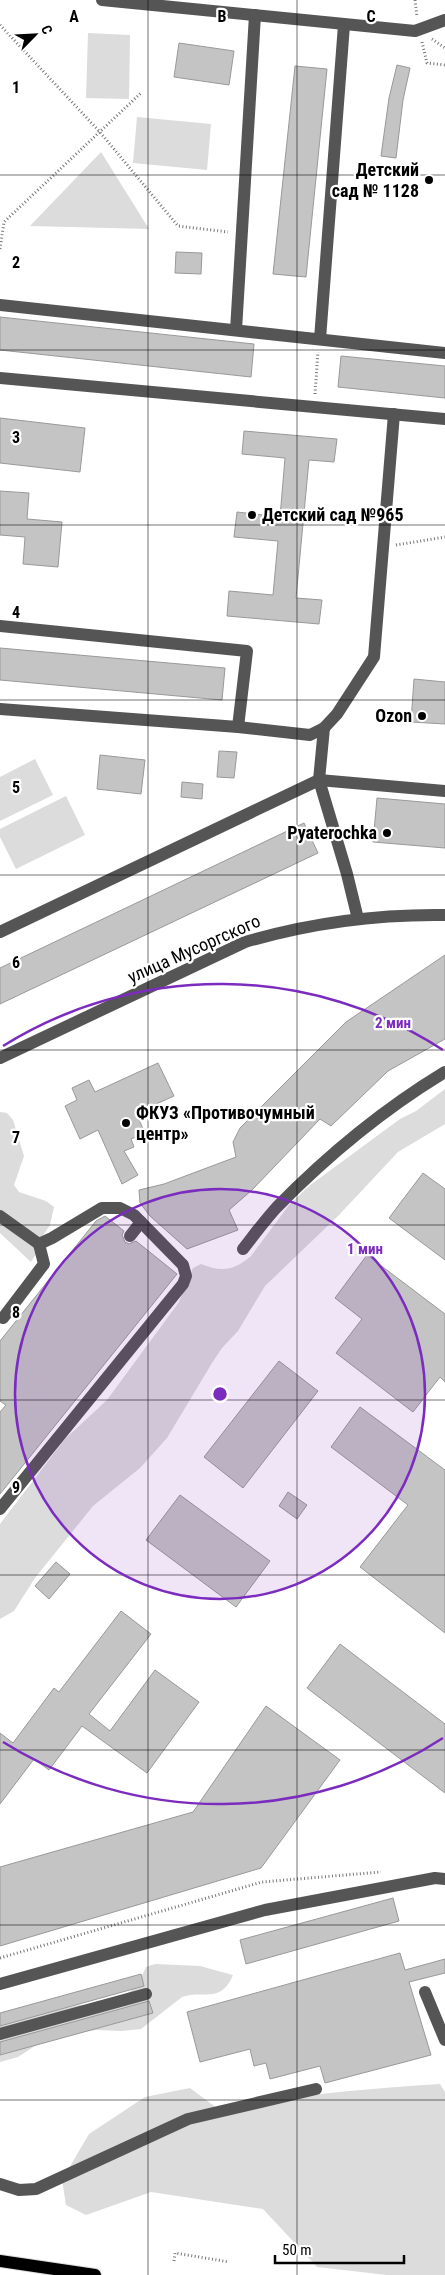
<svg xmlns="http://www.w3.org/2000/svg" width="445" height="2275" viewBox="0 0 445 2275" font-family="'Roboto Condensed',sans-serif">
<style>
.green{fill:#dcdcdc}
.building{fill:#c4c4c4;stroke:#999}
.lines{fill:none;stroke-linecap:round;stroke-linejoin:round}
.major-casing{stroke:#dbdbdb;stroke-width:14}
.path{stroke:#777;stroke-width:3;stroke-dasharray:1 2.5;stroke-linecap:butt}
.minor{stroke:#555;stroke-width:12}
.major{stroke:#000;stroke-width:12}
.grid{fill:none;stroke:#000;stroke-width:1;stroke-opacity:0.55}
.ring{fill:none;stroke:#7b2cbf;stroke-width:2.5}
.poi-dot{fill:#000;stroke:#fff;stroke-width:2}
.labels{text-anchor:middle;stroke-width:4.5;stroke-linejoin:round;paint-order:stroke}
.poi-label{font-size:18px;font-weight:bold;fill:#000;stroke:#fff;text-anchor:end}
.street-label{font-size:18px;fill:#000;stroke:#fff}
.grid-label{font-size:16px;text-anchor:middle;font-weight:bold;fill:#000;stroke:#fff;stroke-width:4.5;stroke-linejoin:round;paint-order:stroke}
.centre{fill:#7b2cbf;stroke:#fff;stroke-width:2.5}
.ring-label{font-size:15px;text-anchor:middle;font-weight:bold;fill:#7b2cbf;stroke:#fff;stroke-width:4.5;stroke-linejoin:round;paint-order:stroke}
</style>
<rect width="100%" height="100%" fill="#fff"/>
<g class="green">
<polygon points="88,33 130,35 129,99 86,98"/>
<polygon points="137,117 211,124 207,170 133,163"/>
<polygon points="101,152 149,229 30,226"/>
<polygon points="35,759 53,795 0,821 0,777"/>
<polygon points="66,796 85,835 16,869 0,837 0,829"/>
<path d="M 445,1089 L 445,1124 L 398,1152 L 339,1215 L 265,1286 L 238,1331 L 222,1348 L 212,1363 L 167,1438 L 140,1468 L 93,1506 L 35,1578 L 14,1611 L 0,1619 L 0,1524 L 65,1439 L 107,1400 L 179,1302 L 193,1268 L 201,1264 C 221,1272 234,1271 251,1256 L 289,1205 L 309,1186 L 400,1119 L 416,1111 Z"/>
<polygon points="0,1112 7,1113 13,1120 24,1156 14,1185 19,1192 46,1201 54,1207 50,1225 40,1240 36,1254 31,1262 0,1233"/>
<path d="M 155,1964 L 200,1966 L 233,1975 C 220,2005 203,1989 182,1997 L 141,2029 L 122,2031 L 96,2030 L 47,2038 L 18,2057 L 0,2062 L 0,2016 L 18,2018 L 80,2005 L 106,2004 L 131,1991 L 138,1984 L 146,1967 Z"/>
<path d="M 440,2084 L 445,2092 L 445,2275 L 387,2275 L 317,2267 L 263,2209 L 151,2192 L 86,2215 L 66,2205 L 62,2180 L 89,2134 L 145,2097 L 190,2088 L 221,2111 C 293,2094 366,2089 440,2084 Z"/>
</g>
<g class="building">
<polygon points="179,43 234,51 229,85 174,77"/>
<polygon points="397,65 410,68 403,100 396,158 381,156 389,98"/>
<polygon points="295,66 327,69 306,277 273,274"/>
<polygon points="176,252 202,253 201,274 175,273"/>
<polygon points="0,317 254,344 251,377 0,350"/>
<polygon points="341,356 445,366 445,398 338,387"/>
<polygon points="0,418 85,428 80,472 0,463"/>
<polygon points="244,431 337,439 334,462 309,460 296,598 322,600 319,624 227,616 229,591 273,595 278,541 234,537 237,512 280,517 285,458 242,454"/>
<polygon points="0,491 29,493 27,519 62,522 58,567 23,564 25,537 0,535"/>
<polygon points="0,648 225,668 222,700 0,680"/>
<polygon points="414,679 445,682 445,724 411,722"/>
<polygon points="219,751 237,752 234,778 217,777"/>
<polygon points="100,755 145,760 141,794 97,789"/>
<polygon points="182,782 203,784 202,799 181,797"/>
<polygon points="377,798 445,804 445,848 373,842"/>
<polygon points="304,823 318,853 0,1004 0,968"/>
<polygon points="445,955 445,1039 388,1071 331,1126 320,1119 252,1190 229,1210 238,1230 187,1249 150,1216 140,1203 139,1190 164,1184 236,1157 233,1142 240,1128 346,1022"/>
<polygon points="158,1063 174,1096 136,1113 145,1133 131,1139 134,1147 124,1151 138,1175 122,1184 98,1130 80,1139 65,1106 77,1100 72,1088 89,1080 95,1092"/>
<polygon points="423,1173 445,1189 445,1260 389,1218"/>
<polygon points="105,1216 124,1231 122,1235 125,1242 129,1244 136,1241 177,1274 0,1494 0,1412 6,1405 0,1401 0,1341 96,1221"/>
<polygon points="367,1255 445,1314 445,1382 440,1377 413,1412 336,1353 362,1319 335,1298"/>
<polygon points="279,1361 318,1391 243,1488 204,1457"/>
<polygon points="360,1407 445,1470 445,1633 360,1567 408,1505 331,1447"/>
<polygon points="288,1492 307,1505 297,1519 279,1506"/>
<polygon points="180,1495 270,1561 236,1607 146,1540"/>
<polygon points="56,1562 70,1574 49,1599 35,1586"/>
<polygon points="121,1611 151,1634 89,1714 110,1731 155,1670 199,1702 147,1773 82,1726 49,1770 34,1759 0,1804 0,1733 13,1743 54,1688 59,1692"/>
<polygon points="340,1644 445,1724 445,1793 307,1688"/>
<polygon points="266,1706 340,1760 261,1868 0,1946 0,1867 193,1812"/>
<polygon points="393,1898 399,1921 246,1964 240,1940"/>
<polygon points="400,1953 405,1970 445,1959 445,1973 409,1982 431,2055 325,2083 320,2066 270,2079 266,2063 254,2066 250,2049 200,2062 187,2012"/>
<polygon points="141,1974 144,1986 0,2026 0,2013"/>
<polygon points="149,2001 153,2013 0,2055 0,2042"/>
</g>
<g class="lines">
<g class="major-casing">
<polyline id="major" points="0,2261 95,2275"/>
</g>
<g class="path">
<polyline points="415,0 417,17"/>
<polyline points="0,25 99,131 178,226 228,232"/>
<polyline points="432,39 445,48"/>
<polyline points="422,42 427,63 445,65"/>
<polyline points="0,249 4,222 141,93"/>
<polyline points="315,394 318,352"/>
<polyline points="396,545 445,537"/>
<polyline points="0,1958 262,1882 381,1872"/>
<polyline points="174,2261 175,2253 229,2262"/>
</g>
<g class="minor">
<polyline points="102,0 415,31 445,20"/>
<polyline points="0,305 445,353"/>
<polyline points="236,330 255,15"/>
<polyline points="320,339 344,25"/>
<polyline points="0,378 445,419"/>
<polyline points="0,626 247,651 238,727"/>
<polyline points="0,709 238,727 310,735 324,728 337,714 374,657 394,414"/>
<polyline points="324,728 319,780 347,874 358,919"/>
<polyline points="0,932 319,780 445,791"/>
<path d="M 0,1058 L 245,942 C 310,923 377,914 445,915"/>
<polyline points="0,1216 39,1244 52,1238 102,1208 120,1208 134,1215 183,1265 186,1276 183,1284 0,1509"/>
<polyline points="130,1236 141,1222"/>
<path d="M 243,1249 C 254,1235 265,1220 277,1207 C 327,1156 384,1109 445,1072"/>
<polyline points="3,1318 44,1264 39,1244"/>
<polyline points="0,1984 265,1910 435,1878 445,1879"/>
<polyline points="425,1992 445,2040"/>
<polyline points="0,2034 146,1994"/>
<polyline points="0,2184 19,2190 36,2189 188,2119 316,2089"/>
</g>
<use href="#major" class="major"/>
</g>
<path class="grid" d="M 148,0 L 148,2275M 297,0 L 297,2275M 0,175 L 445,175M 0,350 L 445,350M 0,525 L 445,525M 0,700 L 445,700M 0,875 L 445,875M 0,1050 L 445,1050M 0,1225 L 445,1225M 0,1400 L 445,1400M 0,1575 L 445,1575M 0,1750 L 445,1750M 0,1925 L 445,1925M 0,2100 L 445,2100"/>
<circle cx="220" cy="1394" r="205" fill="#7b2cbf" fill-opacity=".12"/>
<g class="ring">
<circle cx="220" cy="1394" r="205"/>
<path d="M443 1738A410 410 0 0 1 3 1742M3 1046A410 410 0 0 1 443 1050"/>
</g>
<g class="poi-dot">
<circle cx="429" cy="180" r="5"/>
<circle cx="252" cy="515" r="5"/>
<circle cx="422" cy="716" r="5"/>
<circle cx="387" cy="833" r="5"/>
<circle cx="126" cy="1123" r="5"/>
</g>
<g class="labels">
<g class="poi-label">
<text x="419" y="176">Детский<tspan x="419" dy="21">сад № 1128</tspan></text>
<text x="262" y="521" text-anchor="start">Детский сад №965</text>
<text x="412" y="722">Ozon</text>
<text x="377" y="839">Pyaterochka</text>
<text x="136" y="1119" text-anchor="start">ФКУЗ «Противочумный<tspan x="136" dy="21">центр»</tspan></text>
</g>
<g class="street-label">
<text transform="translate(194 949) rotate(-24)" y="6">улица Мусоргского</text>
</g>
</g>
<g class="grid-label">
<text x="74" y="22">A</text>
<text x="222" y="22">B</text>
<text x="371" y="22">C</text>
<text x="16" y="93">1</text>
<text x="16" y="268">2</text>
<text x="16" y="443">3</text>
<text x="16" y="618">4</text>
<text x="16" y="793">5</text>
<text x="16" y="968">6</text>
<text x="16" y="1143">7</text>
<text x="16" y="1318">8</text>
<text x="16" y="1493">9</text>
</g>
<circle cx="220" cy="1394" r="8" class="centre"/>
<g class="ring-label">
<text x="393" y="1028">2 мин</text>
<text x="365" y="1254">1 мин</text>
</g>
<g transform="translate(35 35) rotate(66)" stroke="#ffffff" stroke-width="4" paint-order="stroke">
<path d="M0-4L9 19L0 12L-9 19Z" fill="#000000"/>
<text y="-8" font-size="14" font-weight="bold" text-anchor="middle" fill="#000000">С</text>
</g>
<path d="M275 2255v8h129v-8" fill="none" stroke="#000000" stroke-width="2.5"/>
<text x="282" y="2255" font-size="15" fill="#000000" stroke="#ffffff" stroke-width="4" paint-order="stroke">50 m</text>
</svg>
